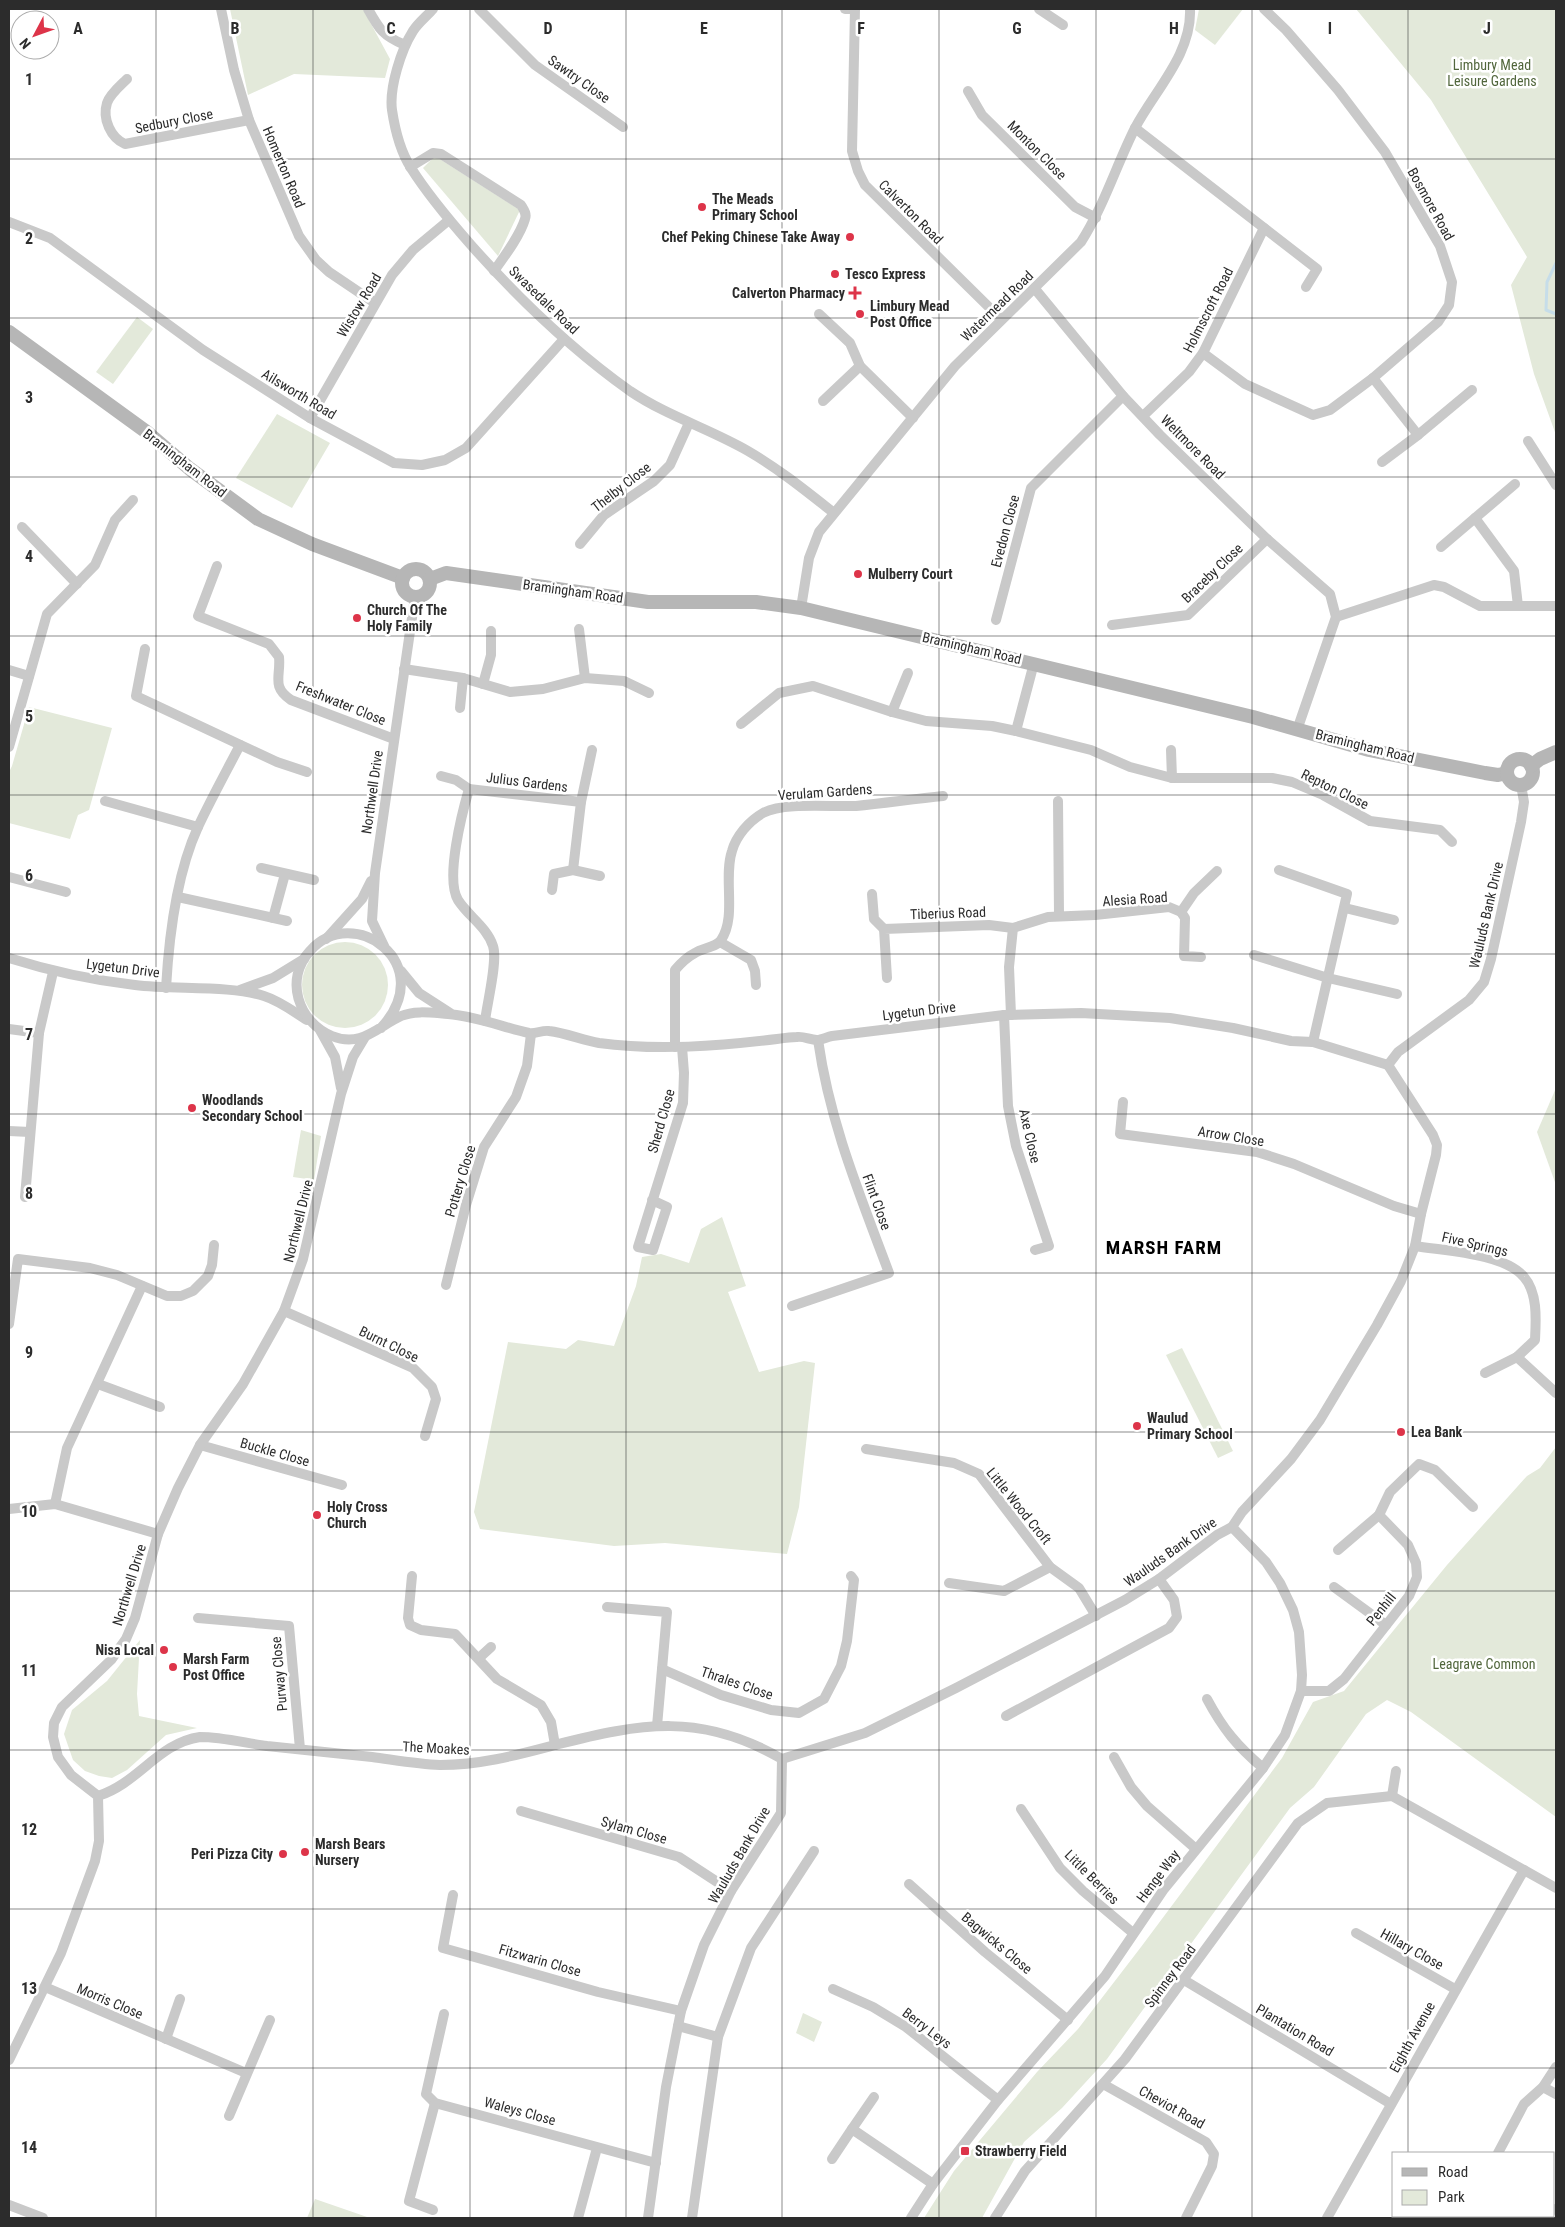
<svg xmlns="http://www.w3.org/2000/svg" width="1565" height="2227" viewBox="0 0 1565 2227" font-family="'Roboto Condensed',sans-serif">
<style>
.green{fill:#e3e9da}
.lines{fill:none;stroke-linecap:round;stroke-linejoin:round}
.stream{stroke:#c6dde9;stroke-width:3}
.street{stroke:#c9c9c9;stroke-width:10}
.secondary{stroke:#b6b6b6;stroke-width:14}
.grid{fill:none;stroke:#2c2c2c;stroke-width:1;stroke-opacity:0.55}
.poi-dot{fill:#dd3449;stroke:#fff;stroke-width:2}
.labels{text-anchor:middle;stroke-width:5;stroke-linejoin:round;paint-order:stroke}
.park-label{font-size:14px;fill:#51663c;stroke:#fff}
.street-label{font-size:14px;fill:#2c2c2c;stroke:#fff}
.poi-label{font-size:14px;font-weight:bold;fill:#2c2c2c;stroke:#fff;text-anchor:start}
.district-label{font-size:19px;font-weight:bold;letter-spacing:1px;fill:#000;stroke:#fff}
.grid-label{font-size:16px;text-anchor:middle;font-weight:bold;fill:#2c2c2c;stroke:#fff;stroke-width:5;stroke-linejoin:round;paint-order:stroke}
</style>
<rect width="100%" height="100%" fill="#fff"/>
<g class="green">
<polygon points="230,9 363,9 390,59 385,78 294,74 248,95"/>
<polygon points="1199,9 1243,9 1215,45 1195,30"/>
<polygon points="1356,9 1556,9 1556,435 1534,374 1511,285 1527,257 1431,100"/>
<polygon points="435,156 520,210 498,256 423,168"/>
<polygon points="137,317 153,329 113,384 96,372"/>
<polygon points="277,414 330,443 292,508 236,478"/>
<polygon points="29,707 112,728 89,810 78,815 70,839 9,823 9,772 12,766"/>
<circle cx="345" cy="985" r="43"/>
<polygon points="1556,1088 1556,1185 1537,1132"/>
<polygon points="301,1130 321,1136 314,1180 293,1177"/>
<polygon points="722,1217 746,1286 728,1292 759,1372 804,1361 815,1363 799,1507 787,1554 665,1543 614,1546 480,1529 474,1512 508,1342 566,1349 578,1340 614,1346 636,1286 642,1257 661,1254 689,1263 701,1229"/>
<polygon points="1182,1348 1233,1451 1218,1458 1166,1355"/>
<polygon points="1556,1447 1556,1817 1411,1712 1387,1700 1366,1714 1314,1787 1290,1808 1107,2059 1062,2108 1024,2142 982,2218 924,2218 954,2171 1037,2072 1078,2029 1141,1947 1282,1758 1313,1702 1344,1691 1447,1565 1527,1476 1540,1468"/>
<polygon points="140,1640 137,1694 139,1716 197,1728 166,1735 127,1770 112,1778 99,1776 85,1771 73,1760 64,1734 72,1710 107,1681"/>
<polygon points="803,2013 822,2022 814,2042 796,2033"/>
<polygon points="315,2199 370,2218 307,2218"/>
</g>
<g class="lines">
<polyline class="stream" points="1556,263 1547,282 1546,310 1556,314"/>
<g class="street">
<polyline points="221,9 234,70 249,120 299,236 316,260 329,272 375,303"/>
<path d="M 368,9 C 379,29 383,36 405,45"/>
<path d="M 433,9 C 427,16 418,23 413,31 C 401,50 389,88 392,110 C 395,130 400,151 411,168 C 428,195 450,221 471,245 C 519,299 571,349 630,391 C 667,416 710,429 748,451 C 779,469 806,491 834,513"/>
<polyline points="479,9 535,65 623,127"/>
<polyline points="845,9 855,9"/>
<polyline points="855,9 852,151 858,171 865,185 1001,319"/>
<polyline points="1039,9 1063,25"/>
<path d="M 127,79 C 120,86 110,94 107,103 C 102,119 111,138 125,144 L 249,120"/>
<polyline points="968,91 982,115 1075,207 1096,218"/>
<polyline points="1135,128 1317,269 1306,287"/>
<path d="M 410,167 L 433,153 L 441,154 L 521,205 C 524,210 527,214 525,219 C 520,236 504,257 494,271"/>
<polyline points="9,222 50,238 203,350 310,418 394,463 422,465 445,460 466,448 564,339"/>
<polyline points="1035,289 1123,396 1160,435 1267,539 1330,594 1336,617 1297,730"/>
<polyline points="819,314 850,343 860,366 913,418"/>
<polyline points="1203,353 1245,384 1313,415 1330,410 1373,378 1438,322 1449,305 1452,282 1440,246 1385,152 1338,90 1286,30 1264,9"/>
<polyline points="1373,378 1418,435 1382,462"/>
<polyline points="823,401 860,366"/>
<polyline points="1143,416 1189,372 1203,353 1264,228"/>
<polyline points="310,418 392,275 413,250 449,220"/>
<polyline points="1418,435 1472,390"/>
<polyline points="1528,441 1556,485"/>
<polyline points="1475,518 1514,571 1518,606"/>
<polyline points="22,527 77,584"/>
<polyline points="580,544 604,515 654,481 670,465 689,423"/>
<polyline points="1441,547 1515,484"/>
<path d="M 217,566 L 198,616 L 269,644 L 279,657 C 281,676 271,687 291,700 L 394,739"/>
<path d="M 801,608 L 809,558 L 819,532 L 955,366 L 1081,242 C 1104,206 1116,166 1135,128 C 1155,90 1192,54 1190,9"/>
<polyline points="1336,617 1434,585 1444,587 1480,606 1556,606"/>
<polyline points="996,620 1031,488 1123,396"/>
<polyline points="1112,625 1188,615 1267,539"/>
<polyline points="579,629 585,678"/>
<polyline points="145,649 136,696 277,762 307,772"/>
<polyline points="1034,663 1016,731 1091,750 1130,767 1172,778 1272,778 1292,782 1323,795 1370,821 1440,830 1452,842"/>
<polyline points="404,669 463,678 510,692 543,689 585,678 624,681 649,693"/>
<polyline points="9,670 29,676"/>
<polyline points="483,684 491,655 491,631"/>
<polyline points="460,708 463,678"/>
<polyline points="892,712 908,673"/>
<polyline points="741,724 779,693 813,686 892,712 926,721 992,726 1016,731"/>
<polyline points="9,747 47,614 95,565 115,520 133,500"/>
<polyline points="1171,750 1172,778"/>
<polyline points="441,776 456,780 469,789"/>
<polyline points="105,801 198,827"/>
<polyline points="1058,801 1059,915"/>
<polyline points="581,802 592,750"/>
<polyline points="261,868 314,880"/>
<polyline points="1279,870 1347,894 1313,1042"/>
<polyline points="9,877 66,892"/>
<polyline points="552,890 554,874 573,870 600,876"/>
<polyline points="872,894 874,919 884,929"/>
<polyline points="178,897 287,921"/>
<polyline points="1345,908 1394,920"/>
<polyline points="1181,912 1194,893 1217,871"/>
<polyline points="273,918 285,874"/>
<polyline points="326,939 362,899 371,881"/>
<polyline points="720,942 751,960 755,971 756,985"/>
<polyline points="384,946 372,921 375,873 415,597"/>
<polyline points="1254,955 1328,978 1397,994"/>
<path d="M 9,958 C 50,971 92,980 135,985 C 175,990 228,985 264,996 C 280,1001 294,1012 307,1020"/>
<polyline points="401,971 419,993 450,1013"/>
<polyline points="887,978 884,929 989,925 1013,928"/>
<path d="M 166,988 C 169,935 176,875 198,827 C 211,799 226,772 240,745"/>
<polyline points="240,990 273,978 304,959"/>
<polyline points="1004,1015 1008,1106 1016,1146 1049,1246 1035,1250"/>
<polyline points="1011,1015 1009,967 1013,928 1048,917 1095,915 1169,907 1181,912 1185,918 1184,956 1201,957"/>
<path d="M 485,1021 C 487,1003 498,961 493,946 C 487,927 468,916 458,900 C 445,879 462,813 469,789 L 581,802 L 573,870"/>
<path d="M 381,1028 C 440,964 353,902 310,951 C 284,979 298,1022 332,1036 C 361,1048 377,1027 401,1016 C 415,1010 433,1013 448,1014 C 476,1016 502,1027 529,1033 C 536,1034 542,1030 549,1031 C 566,1033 582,1040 599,1043 C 658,1051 719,1046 777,1039 C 784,1038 791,1037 797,1037 C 804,1036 810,1040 817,1040 C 821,1040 827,1037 832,1036 L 1004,1015 L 1081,1013 L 1170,1018 L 1233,1028 L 1291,1041 L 1313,1042 L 1388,1065"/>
<polyline points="9,1029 39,1033"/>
<polyline points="320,1030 335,1057 341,1088"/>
<path d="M 675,1047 L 675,970 C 681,963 687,957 695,953 C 702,948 717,947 721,940 C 737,917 723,878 732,851 C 736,836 749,821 763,813 C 783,802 831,807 856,806 C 885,803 914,799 943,796"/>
<polyline points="1388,1065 1398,1052 1469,1000 1484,982 1491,959 1521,822 1524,802 1521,785"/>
<polyline points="1123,1102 1120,1134 1257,1152 1294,1164 1394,1206 1421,1214"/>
<polyline points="9,1131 30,1132"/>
<polyline points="25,1197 39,1033 53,972"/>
<polyline points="652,1200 667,1207 653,1250 638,1247 683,1103 684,1073 682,1047"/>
<path d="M 1415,1246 C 1445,1251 1504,1253 1524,1277 C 1538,1293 1536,1320 1535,1340 L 1517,1357 L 1556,1393"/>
<polyline points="446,1285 466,1205 484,1147 516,1097 527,1066 531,1034"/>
<path d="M 792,1306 L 889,1273 C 860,1195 830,1124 818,1040"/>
<polyline points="284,1311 413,1368 432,1387 436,1399 425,1436"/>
<polyline points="9,1324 18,1259 90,1268 117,1275 167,1296 181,1296 193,1291 208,1276 212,1265 214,1245"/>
<polyline points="1485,1373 1517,1357"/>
<polyline points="98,1384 160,1407"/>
<polyline points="200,1445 342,1485"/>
<polyline points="866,1449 954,1463 979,1474 1050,1567 1079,1588 1096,1616"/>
<polyline points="55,1504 67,1448 142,1286"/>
<polyline points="9,1509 55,1504 158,1534"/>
<polyline points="1338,1550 1379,1515"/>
<polyline points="412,1576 408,1618 410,1625 421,1630 455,1634 497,1679 541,1705 551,1722 555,1745"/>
<polyline points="949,1583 1004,1591 1050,1567"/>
<polyline points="1334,1587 1386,1625"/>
<polyline points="607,1607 667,1612 657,1726"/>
<polyline points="198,1618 289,1626 300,1749"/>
<polyline points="479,1658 491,1647"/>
<polyline points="662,1669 721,1695 771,1710 799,1713 824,1699 841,1666 847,1641 854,1580 851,1576"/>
<polyline points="1301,1691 1329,1691 1344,1679 1409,1596 1417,1577 1416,1563 1408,1545 1379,1515 1390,1492 1419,1464 1435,1470 1473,1507"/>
<path d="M 1207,1699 C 1223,1729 1237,1746 1263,1768"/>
<polyline points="1006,1716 1169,1628 1177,1617 1174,1600 1159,1579"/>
<polyline points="1114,1757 1131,1787 1147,1806 1196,1849"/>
<polyline points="782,1759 865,1733 956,1688 1125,1600 1159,1579 1217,1535 1232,1527 1242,1512 1291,1459 1320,1420 1377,1325 1401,1281 1415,1246 1421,1214 1436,1155 1437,1145 1433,1135 1388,1065"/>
<path d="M 98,1796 C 139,1783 158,1743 200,1737 C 222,1737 245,1743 267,1746 C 302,1750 337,1753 372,1757 C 395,1760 418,1764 440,1765 C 481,1765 517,1755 555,1745 C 642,1723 701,1712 782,1759"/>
<polyline points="1392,1796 1396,1771"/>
<polyline points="1021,1809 1060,1868 1083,1891 1133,1933"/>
<polyline points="521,1811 679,1857 731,1891"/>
<polyline points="909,1884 985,1952 1068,2020"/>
<polyline points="453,1895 443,1948 598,1992 681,2011"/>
<polyline points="1356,1933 1455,1989"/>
<polyline points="1184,1980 1391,2104"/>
<polyline points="45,1987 246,2073"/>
<polyline points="833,1989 873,2007 906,2027 998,2100"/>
<polyline points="444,2014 426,2094 435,2103 656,2163"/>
<polyline points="678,2026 718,2037"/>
<polyline points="166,2039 180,1999"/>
<polyline points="9,2060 61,1953 95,1861 99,1841 98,1796 71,1775 58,1757 53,1737 54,1723 62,1707 111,1660 126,1639 135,1618 158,1534 178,1488 200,1445 243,1384 284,1311 303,1259 341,1094 353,1057 365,1037"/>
<polyline points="1103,2084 1206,2142 1214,2154 1212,2166 1186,2218"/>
<polyline points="1543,2087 1556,2094"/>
<polyline points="229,2116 270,2020"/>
<polyline points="852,2129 874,2097"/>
<polyline points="1498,2153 1524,2104 1543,2087 1556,2067"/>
<polyline points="832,2159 852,2129 933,2184"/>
<polyline points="9,2205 43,2218"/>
<polyline points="1554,2209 1556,2210"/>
<polyline points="433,2210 409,2201 435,2103"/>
<polyline points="578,2218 597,2148"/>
<polyline points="648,2218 666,2087 681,2011 704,1945 731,1891 781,1813 782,1759"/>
<polyline points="692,2218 718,2037 751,1948 814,1851"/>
<polyline points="911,2218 933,2184 998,2100 1105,1976 1164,1889 1263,1768 1285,1735 1301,1691 1302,1675 1299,1632 1293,1610 1280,1583 1266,1562 1232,1527"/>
<polyline points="995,2218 1025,2171 1125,2059 1298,1823 1327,1803 1392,1796 1556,1888"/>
<polyline points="1327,2218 1524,1870"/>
</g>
<g class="secondary">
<polyline points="9,332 148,433 190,469 258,519 312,544 403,578"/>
<circle cx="416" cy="583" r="14"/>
<polyline points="430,579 446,573 648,602 756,602 801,608 1253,717 1369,750 1485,773 1498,775 1507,773"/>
<circle cx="1520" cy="772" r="13"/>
<polyline points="1531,766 1540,759 1556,752"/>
</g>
</g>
<path class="grid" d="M 156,9 L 156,2218M 313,9 L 313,2218M 470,9 L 470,2218M 626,9 L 626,2218M 782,9 L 782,2218M 939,9 L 939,2218M 1096,9 L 1096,2218M 1252,9 L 1252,2218M 1408,9 L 1408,2153M 9,159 L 1556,159M 9,318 L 1556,318M 9,477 L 1556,477M 9,636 L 1556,636M 9,795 L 1556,795M 9,954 L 1556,954M 9,1114 L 1556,1114M 9,1273 L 1556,1273M 9,1432 L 1556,1432M 9,1591 L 1556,1591M 9,1750 L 1556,1750M 9,1909 L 1556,1909M 9,2068 L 1556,2068M 1408,2216 L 1408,2218"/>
<g class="poi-dot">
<circle cx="702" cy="207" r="5"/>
<circle cx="850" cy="237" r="5"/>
<circle cx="835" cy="274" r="5"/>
<path d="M852.5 285.5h5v5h5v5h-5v5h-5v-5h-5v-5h5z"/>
<circle cx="860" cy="314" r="5"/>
<circle cx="858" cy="574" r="5"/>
<circle cx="357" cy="618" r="5"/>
<circle cx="192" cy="1108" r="5"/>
<circle cx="1137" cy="1426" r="5"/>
<circle cx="1401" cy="1432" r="5"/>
<circle cx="317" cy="1515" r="5"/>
<circle cx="164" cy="1650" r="5"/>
<circle cx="173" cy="1667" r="5"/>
<circle cx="305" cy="1852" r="5"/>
<circle cx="283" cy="1854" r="5"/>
<rect x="960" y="2146" width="10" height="10" rx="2.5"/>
</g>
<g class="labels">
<g class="park-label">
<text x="1492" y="70">Limbury Mead<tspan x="1492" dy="16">Leisure Gardens</tspan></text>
<text x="1484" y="1669">Leagrave Common</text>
</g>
<g class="street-label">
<text transform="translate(579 79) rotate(35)" y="5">Sawtry Close</text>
<text transform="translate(174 121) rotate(-11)" y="5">Sedbury Close</text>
<text transform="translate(1037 150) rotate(45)" y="5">Monton Close</text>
<text transform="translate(284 167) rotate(67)" y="5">Homerton Road</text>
<text transform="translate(1431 204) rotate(61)" y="5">Bosmore Road</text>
<text transform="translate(911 212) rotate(45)" y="5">Calverton Road</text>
<text transform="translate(544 300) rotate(44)" y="5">Swasedale Road</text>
<text transform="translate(359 305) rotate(-59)" y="5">Wistow Road</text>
<text transform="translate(997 306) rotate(-44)" y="5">Watermead Road</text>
<text transform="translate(1208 310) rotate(-63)" y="5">Holmscroft Road</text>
<text transform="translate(299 394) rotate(31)" y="5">Ailsworth Road</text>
<text transform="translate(1193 447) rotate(45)" y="5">Weltmore Road</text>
<text transform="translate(185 463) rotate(38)" y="5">Bramingham Road</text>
<text transform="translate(621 487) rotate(-38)" y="5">Thelby Close</text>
<text transform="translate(1005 531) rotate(-75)" y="5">Evedon Close</text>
<text transform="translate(1212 573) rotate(-44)" y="5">Braceby Close</text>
<text transform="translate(573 591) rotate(8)" y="5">Bramingham Road</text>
<text transform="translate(972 648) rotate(13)" y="5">Bramingham Road</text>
<text transform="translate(341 703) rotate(22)" y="5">Freshwater Close</text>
<text transform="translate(1365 746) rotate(14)" y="5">Bramingham Road</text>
<text transform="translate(527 782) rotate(7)" y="5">Julius Gardens</text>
<text transform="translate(1335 789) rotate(26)" y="5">Repton Close</text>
<text transform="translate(372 792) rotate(-82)" y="5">Northwell Drive</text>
<text transform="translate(825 792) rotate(-4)" y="5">Verulam Gardens</text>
<text transform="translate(1135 899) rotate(-4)" y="5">Alesia Road</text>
<text transform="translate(948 913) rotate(-2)" y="5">Tiberius Road</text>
<text transform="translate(1486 915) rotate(-77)" y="5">Wauluds Bank Drive</text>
<text transform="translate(123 968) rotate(7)" y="5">Lygetun Drive</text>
<text transform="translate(919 1011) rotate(-7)" y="5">Lygetun Drive</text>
<text transform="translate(661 1121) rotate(-74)" y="5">Sherd Close</text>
<text transform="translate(1030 1136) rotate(77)" y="5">Axe Close</text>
<text transform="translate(1231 1136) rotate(9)" y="5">Arrow Close</text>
<text transform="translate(460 1181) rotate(-73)" y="5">Pottery Close</text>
<text transform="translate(877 1202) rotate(70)" y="5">Flint Close</text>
<text transform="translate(298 1221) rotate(-76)" y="5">Northwell Drive</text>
<text transform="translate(1475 1244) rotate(13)" y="5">Five Springs</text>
<text transform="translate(389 1344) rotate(26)" y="5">Burnt Close</text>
<text transform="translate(275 1452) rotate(16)" y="5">Buckle Close</text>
<text transform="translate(1019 1506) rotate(51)" y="5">Little Wood Croft</text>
<text transform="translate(1170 1552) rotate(-35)" y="5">Wauluds Bank Drive</text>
<text transform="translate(129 1585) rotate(-73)" y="5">Northwell Drive</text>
<text transform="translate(1381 1609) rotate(-51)" y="5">Penhill</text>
<text transform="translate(279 1674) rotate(-95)" y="5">Purway Close</text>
<text transform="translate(737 1683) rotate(19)" y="5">Thrales Close</text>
<text transform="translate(436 1748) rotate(3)" y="5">The Moakes</text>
<text transform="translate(634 1830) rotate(16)" y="5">Sylam Close</text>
<text transform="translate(739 1855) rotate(-60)" y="5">Wauluds Bank Drive</text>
<text transform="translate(1158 1876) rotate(-53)" y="5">Henge Way</text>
<text transform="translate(1092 1877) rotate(45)" y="5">Little Berries</text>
<text transform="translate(997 1943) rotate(40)" y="5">Bagwicks Close</text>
<text transform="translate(1412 1949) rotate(29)" y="5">Hillary Close</text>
<text transform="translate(540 1960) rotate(16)" y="5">Fitzwarin Close</text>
<text transform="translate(1170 1976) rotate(-53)" y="5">Spinney Road</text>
<text transform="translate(110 2001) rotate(23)" y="5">Morris Close</text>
<text transform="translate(927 2028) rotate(37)" y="5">Berry Leys</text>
<text transform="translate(1295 2030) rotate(31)" y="5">Plantation Road</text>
<text transform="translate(1412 2037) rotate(-61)" y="5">Eighth Avenue</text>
<text transform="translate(1172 2107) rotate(29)" y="5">Cheviot Road</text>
<text transform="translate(520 2111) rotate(15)" y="5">Waleys Close</text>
</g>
<g class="poi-label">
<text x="712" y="204">The Meads<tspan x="712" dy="16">Primary School</tspan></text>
<text x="840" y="242" text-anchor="end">Chef Peking Chinese Take Away</text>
<text x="845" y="279">Tesco Express</text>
<text x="845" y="298" text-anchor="end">Calverton Pharmacy</text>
<text x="870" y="311">Limbury Mead<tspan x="870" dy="16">Post Office</tspan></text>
<text x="868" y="579">Mulberry Court</text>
<text x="367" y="615">Church Of The<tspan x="367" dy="16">Holy Family</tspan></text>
<text x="202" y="1105">Woodlands<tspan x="202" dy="16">Secondary School</tspan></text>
<text x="1147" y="1423">Waulud<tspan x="1147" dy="16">Primary School</tspan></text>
<text x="1411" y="1437">Lea Bank</text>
<text x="327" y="1512">Holy Cross<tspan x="327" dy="16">Church</tspan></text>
<text x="154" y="1655" text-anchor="end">Nisa Local</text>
<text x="183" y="1664">Marsh Farm<tspan x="183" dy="16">Post Office</tspan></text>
<text x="315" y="1849">Marsh Bears<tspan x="315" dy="16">Nursery</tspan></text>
<text x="273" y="1859" text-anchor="end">Peri Pizza City</text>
<text x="975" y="2156">Strawberry Field</text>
</g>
<g class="district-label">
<text x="1164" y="1254">MARSH FARM</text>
</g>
</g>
<g class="grid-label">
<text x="78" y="34">A</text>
<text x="235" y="34">B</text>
<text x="391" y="34">C</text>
<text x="548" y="34">D</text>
<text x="704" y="34">E</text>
<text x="861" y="34">F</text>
<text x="1017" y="34">G</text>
<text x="1174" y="34">H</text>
<text x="1330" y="34">I</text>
<text x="1487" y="34">J</text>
<text x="29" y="85">1</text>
<text x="29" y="244">2</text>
<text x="29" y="403">3</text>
<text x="29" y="562">4</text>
<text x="29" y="722">5</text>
<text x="29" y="881">6</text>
<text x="29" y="1040">7</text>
<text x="29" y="1199">8</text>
<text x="29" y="1358">9</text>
<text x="29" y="1517">10</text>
<text x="29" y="1676">11</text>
<text x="29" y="1835">12</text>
<text x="29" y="1994">13</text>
<text x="29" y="2153">14</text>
</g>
<rect width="1565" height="2227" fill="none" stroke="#2c2c2c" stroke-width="20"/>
<rect x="1392" y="2152" width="162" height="65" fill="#ffffff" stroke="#ababab"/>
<rect x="1402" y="2168" width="25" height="8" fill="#b6b6b6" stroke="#ababab"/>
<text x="1438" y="2177" font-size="15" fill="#2c2c2c">Road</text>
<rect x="1402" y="2190" width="25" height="15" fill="#e3e9da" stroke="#ababab"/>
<text x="1438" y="2202" font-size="15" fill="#2c2c2c">Park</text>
<g transform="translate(35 35) rotate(229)"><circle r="24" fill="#ffffff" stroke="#ababab"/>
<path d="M0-4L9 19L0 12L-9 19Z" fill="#dd3449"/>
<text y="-8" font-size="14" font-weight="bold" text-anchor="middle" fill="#2c2c2c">N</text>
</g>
</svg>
